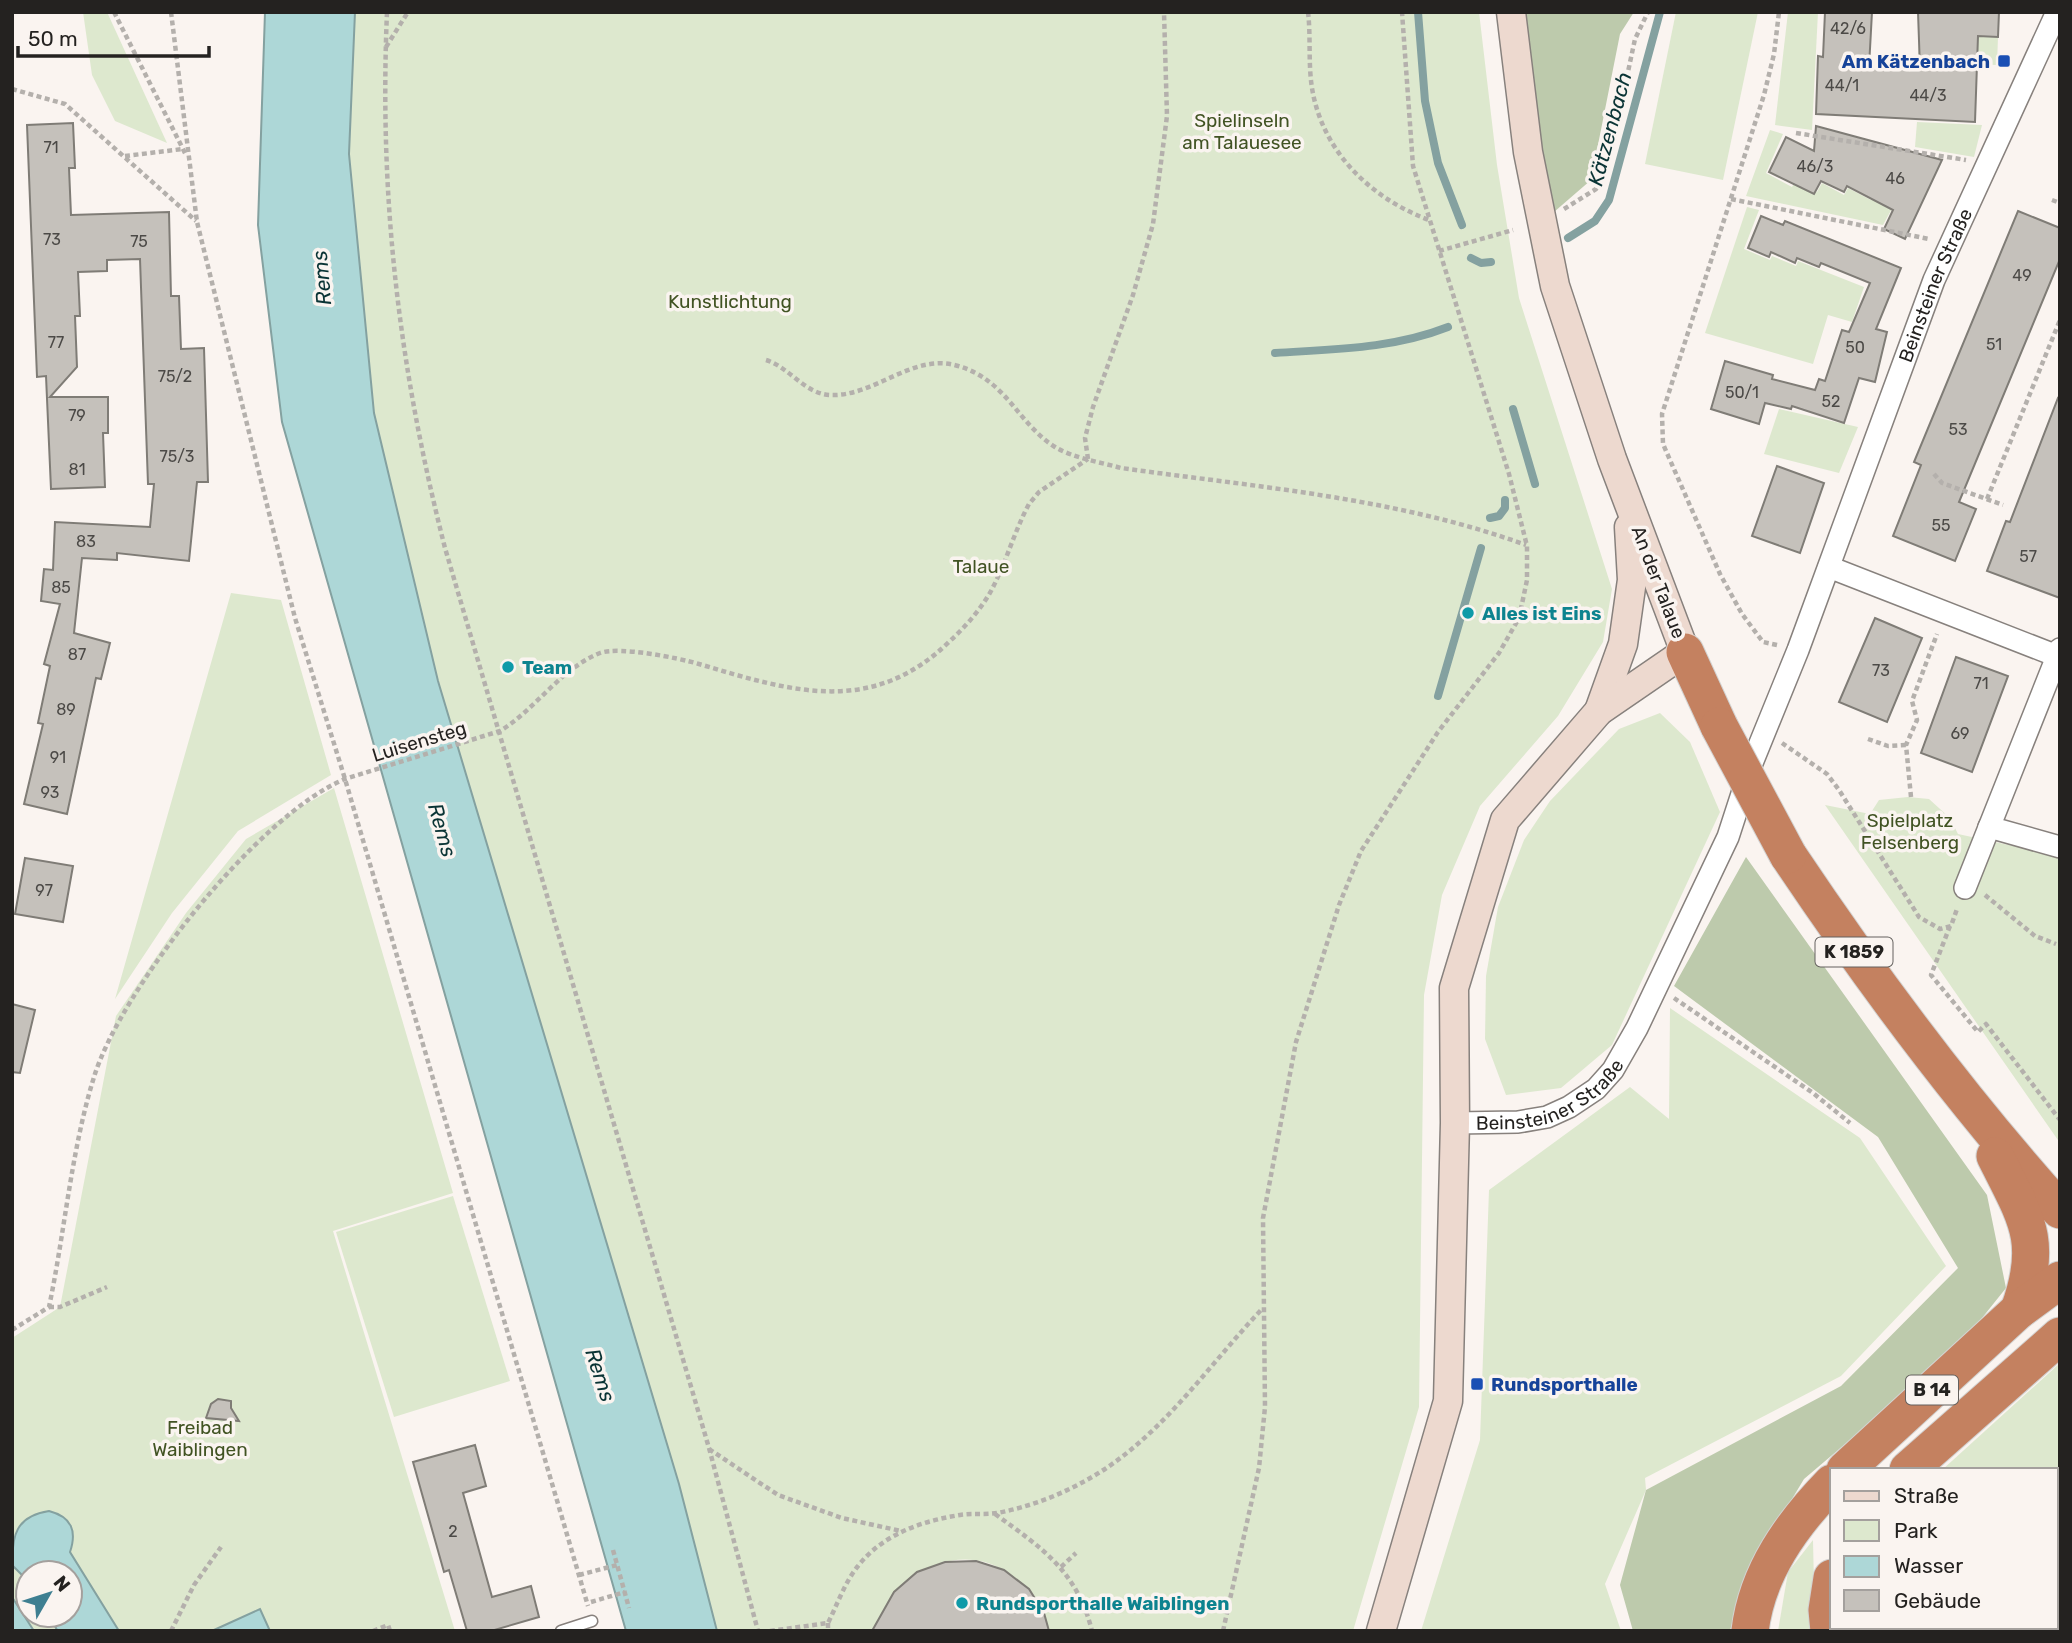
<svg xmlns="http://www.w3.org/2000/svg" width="2072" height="1643" viewBox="0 0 2072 1643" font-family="Rubik,sans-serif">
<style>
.green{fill:#dde8ce;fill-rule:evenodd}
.forest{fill:#bdcaac}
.water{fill:#add7d7;stroke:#84a1a0;stroke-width:2}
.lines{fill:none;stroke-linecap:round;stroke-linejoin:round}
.stream{stroke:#84a1a0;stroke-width:8}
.building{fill:#c5c1bb;stroke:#7f7c76;stroke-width:2}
.lane-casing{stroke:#87817d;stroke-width:13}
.street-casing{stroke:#87817d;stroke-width:24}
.secondary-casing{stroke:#87817d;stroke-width:31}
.highway-casing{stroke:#d3d3d2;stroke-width:39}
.path{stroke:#b4b0ac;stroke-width:4.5;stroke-dasharray:5 3.5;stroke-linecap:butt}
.lane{stroke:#fff;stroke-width:10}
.street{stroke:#fff;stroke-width:21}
.secondary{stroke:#edd9cf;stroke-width:28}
.highway{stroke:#c48160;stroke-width:37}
.highway-bridge-casing{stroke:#d3d3d2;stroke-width:39;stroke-linecap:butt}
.highway-bridge{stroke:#c48160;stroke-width:37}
.transit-dot{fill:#1a4fb4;stroke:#faf4f0;stroke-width:2.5}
.culture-dot{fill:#0f9aa8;stroke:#faf4f0;stroke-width:2.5}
.labels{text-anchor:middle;stroke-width:7;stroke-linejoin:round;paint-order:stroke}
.number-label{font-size:16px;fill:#4c4a47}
.shield{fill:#faf4f0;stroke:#64615e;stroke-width:2}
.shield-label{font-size:18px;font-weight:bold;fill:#242220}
.transit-label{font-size:19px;font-weight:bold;fill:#164399;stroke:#faf4f0;text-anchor:end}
.park-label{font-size:19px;fill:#415323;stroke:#faf4f0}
.street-label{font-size:19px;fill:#242220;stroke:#faf4f0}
.culture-label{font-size:19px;font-weight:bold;fill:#0d838f;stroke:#faf4f0;text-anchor:start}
.water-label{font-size:21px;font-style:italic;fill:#0a3435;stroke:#faf4f0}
</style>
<rect width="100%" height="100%" fill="#faf4f0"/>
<g class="green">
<polygon points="83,12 107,12 167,143 115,121 92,75"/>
<path d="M 355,12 L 1479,12 L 1497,165 L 1519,298 L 1612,589 L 1603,642 L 1558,716 L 1480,806 L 1442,895 L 1424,995 L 1419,1407 L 1353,1631 L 1049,1631 C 1039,1618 1014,1577 1003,1570 C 955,1540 886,1578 877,1631 L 717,1631 L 679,1484 L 438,681 L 374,413 L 349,154 Z"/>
<polygon points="1676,12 1758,12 1723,180 1645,164"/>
<polygon points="1788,12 1818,12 1812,130 1775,125"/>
<polygon points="1919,35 1998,37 1997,65 1918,63"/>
<polygon points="1917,122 1982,125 1974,157 1915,147"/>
<polygon points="1770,130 1783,134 1766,173 1792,187 1796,180 1817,192 1822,183 1844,195 1848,188 1871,200 1874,192 1895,203 1883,225 1746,196"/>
<polygon points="1747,207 1759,210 1744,249 1770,260 1772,256 1796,266 1798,261 1864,287 1852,322 1828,315 1813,364 1705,333"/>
<polygon points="1779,409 1858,427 1839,473 1764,454"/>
<polygon points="231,593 281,600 331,775 238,831 172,913 115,999"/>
<polygon points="1660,713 1690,742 1720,812 1612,1045 1561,1088 1506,1095 1485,1039 1486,976 1498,907 1524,840 1550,801 1619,729"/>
<path d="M 334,788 L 453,1193 L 333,1231 L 455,1631 L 12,1631 L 12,1338 L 60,1307 L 116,1016 L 186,913 L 246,839 ZM 28,1573 L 70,1573 L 70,1615 L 28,1615 Z"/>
<polygon points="1908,797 1929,799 1950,818 1958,834 2060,856 2060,1143 1825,805 1870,814 1879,800"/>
<polygon points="1670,1008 1860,1138 1946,1266 1841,1376 1645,1478 1646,1490 1605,1584 1621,1631 1421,1631 1480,1440 1489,1190 1630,1087 1669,1119"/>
<polygon points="453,1196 510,1381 394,1417 336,1232"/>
<polygon points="2060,1363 2060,1631 1842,1631 1842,1627 2056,1627 2056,1470 1942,1470"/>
<polygon points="1813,1540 1815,1631 1778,1631 1788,1572"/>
</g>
<g class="forest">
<polygon points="1523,12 1634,12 1620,34 1591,180 1554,212 1537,123"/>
<polygon points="1746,857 1987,1195 2006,1288 1958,1348 1804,1479 1745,1577 1730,1631 1633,1631 1620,1585 1646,1490 1841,1386 1958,1268 1878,1137 1674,986"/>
</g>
<g class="water">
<polygon points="265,12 355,12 349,154 374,413 438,681 679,1484 717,1631 626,1631 282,422 258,225"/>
<path d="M 49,1511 C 72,1517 77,1531 70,1552 L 119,1631 L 57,1630 L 49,1615 L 70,1615 L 70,1573 L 28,1573 L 28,1581 L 13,1566 C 11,1536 16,1516 49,1511 Z"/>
<polygon points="12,1597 34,1631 12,1631"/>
<polygon points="260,1609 270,1631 214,1631 214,1630"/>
</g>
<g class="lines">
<g class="stream">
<polyline points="1418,12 1425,101 1438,163 1462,225"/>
<polyline points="1568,238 1595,221 1609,200 1660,12"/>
<polyline points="1471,258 1481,263 1491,262"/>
<path d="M 1275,353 C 1334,349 1392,349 1448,327"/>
<polyline points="1513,409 1535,484"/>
<polyline points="1490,518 1499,516 1505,508 1505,500"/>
<polyline points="1438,696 1481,548"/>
</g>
</g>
<g class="building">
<polygon points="1825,12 1872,12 1869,67 1920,69 1918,12 1999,12 1998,37 1978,36 1975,122 1816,114 1818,56 1823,57"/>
<polygon points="73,123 75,168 69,168 71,215 169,212 171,296 179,296 181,349 204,348 208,482 197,482 189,561 117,553 117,560 82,558 74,633 110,643 101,679 96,678 67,814 24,804 43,724 38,723 50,666 44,664 60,604 41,601 44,569 53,570 55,522 150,527 154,484 148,484 140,259 107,260 107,271 78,272 80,316 75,316 77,367 50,397 108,397 108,433 103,433 105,487 51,489 46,376 37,377 27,125"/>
<polygon points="1816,126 1942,160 1905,239 1884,229 1893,210 1847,186 1844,192 1821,181 1814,194 1769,172 1786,137 1814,151"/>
<polygon points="2018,211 2060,228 2060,259 1959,502 1976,509 1955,561 1893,536 1921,465 1914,462"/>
<polygon points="1761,216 1783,225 1785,221 1901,268 1876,329 1887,332 1875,382 1859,378 1844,423 1792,406 1791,409 1765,403 1759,424 1711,409 1725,361 1773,375 1772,379 1815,390 1819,379 1825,381 1842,330 1849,332 1870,283 1821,263 1819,267 1797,258 1795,263 1771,252 1769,257 1748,248"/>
<polygon points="2058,398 2060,399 2060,598 1987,571 2006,521 2010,522"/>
<polygon points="1777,466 1824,483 1800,553 1752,536"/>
<polygon points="1875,618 1922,638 1887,722 1839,702"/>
<polygon points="1956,657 2008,676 1972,772 1921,753"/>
<polygon points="25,858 73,866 63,922 15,914"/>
<polygon points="12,1004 35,1010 20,1073 12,1072"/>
<polygon points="218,1399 231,1401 231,1408 239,1421 206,1418 211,1404"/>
<polygon points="475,1445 486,1486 463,1493 492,1597 531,1586 539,1617 491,1631 467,1631 449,1570 444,1572 413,1462"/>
<polygon points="976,1561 1004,1570 1029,1589 1044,1613 1049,1631 872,1631 894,1592 917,1572 945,1562"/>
</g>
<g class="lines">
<g class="lane-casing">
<polyline id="lane" points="561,1631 592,1621"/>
</g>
<g class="street-casing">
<g id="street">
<polyline points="1829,567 2057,656"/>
<polyline points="1989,827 2060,847"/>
<polyline points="1965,888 2060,649"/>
<path id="s1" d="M 1455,1123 L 1518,1122 L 1547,1117 L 1569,1107 L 1596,1089 L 1613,1070 L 1637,1028 L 1728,837 L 1752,763 L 1798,650 L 1934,280 L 2057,12"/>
</g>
</g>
<g class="secondary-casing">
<g id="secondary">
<polyline points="1599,711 1623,644 1632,580 1629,527"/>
<polyline points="1381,1631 1448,1401 1455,1123 1454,988 1505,820 1599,711 1685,652 1612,459 1555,286 1528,152 1511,12"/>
</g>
</g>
<g class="highway-casing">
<g id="highway">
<polyline points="1685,652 1719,726"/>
<path d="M 1788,855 C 1871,979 1960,1099 2060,1210"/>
<path d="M 1995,1156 C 2026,1218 2044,1241 2019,1310"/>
<polyline points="1845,1470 2019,1310 2060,1280"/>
<polyline points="1908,1470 2060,1336"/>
<path d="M 1750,1631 C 1757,1572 1792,1524 1832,1483"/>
<polyline points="1829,1631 1827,1610 1832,1578"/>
</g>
</g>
<g class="path">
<polyline points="114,12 186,155"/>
<polyline points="171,12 197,222 295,618 345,779 588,1606"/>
<path d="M 387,12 C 379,199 399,368 445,548 L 709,1448 L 758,1631"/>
<path d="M 1308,12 C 1311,37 1308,63 1312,88 C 1322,151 1370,198 1429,220"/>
<polyline points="386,47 408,12"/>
<polyline points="12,89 65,104 196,221"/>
<polyline points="1796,133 1966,160"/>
<polyline points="125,156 183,149"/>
<polyline points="1731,199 1929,239"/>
<polyline points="2052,200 2060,203"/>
<polyline points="1564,209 1596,189 1610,156 1635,39 1648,12"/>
<polyline points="1439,251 1513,230"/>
<path d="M 766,360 C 789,367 805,394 830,395 C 875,397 913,352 958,366 C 1007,380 1017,423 1055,447 C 1073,458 1100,462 1121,468 C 1257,487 1397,498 1526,545"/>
<polyline points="1088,459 1085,438 1093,407 1133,295 1153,224 1167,116 1164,12"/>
<polyline points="1934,474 1942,483 2003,505"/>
<polyline points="1987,499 2060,320"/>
<polyline points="1777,645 1763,642 1742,614 1720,574 1663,444 1662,414 1764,95 1774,54 1779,12"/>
<polyline points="1868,739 1888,746 1906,745"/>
<polyline points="1782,743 1827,774 1839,790 1919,917 1940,929 1951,926 1957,909"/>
<polyline points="1911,797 1906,745 1917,720 1912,701 1937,634"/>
<polyline points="1985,895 2035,936 2056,944"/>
<polyline points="1950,926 1931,975 1978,1032 1986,1024 2060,1120"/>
<polyline points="1674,998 1813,1093 1850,1123"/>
<polyline points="49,1307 60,1307 107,1287"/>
<path d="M 12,1330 L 49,1307 C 65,1231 71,1151 94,1077 C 121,989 259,814 345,779 L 500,731 C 536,709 560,669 600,653 C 619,646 679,658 699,664 C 793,692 873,717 951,640 C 966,626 981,609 991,591 C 1006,563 1014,532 1029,504 L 1039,492 L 1088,459"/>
<polyline points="709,1449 778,1495 842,1518 901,1531"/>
<path d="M 995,1514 C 1042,1548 1077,1571 1092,1631"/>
<polyline points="613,1550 629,1608"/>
<polyline points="1061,1567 1076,1553"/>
<polyline points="579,1575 617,1565"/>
<polyline points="591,1602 625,1592"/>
<polyline points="828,1623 828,1631"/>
<polyline points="171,1631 194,1585 221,1547"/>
<polyline points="373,1631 388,1625 390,1631"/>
<path d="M 770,1631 L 828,1623 C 837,1605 845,1582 858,1566 C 882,1535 921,1521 960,1515 C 972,1513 985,1515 997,1513 C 1030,1507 1063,1494 1092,1477 C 1161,1437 1208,1366 1262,1309"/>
<polyline points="1223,1631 1259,1468 1265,1407 1263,1218 1296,1042 1339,905 1361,851 1438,732 1499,653 1519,618 1527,580 1527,546 1509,474 1413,166 1402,12"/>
</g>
<use href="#lane" class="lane"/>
<use href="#street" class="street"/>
<use href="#secondary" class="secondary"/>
<use href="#highway" class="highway"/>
<g class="highway-bridge-casing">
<polyline id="highway-bridge" points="1719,726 1788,855"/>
</g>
<use href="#highway-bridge" class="highway-bridge"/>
</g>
<g class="transit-dot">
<rect x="1997" y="54" width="14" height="14" rx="3.5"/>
<rect x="1470" y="1377" width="14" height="14" rx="3.5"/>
</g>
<g class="culture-dot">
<circle cx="1468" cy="613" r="7"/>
<circle cx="508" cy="667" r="7"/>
<circle cx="962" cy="1603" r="7"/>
</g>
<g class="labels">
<g class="number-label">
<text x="1848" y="34">42/6</text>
<text x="1842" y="91">44/1</text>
<text x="1928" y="101">44/3</text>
<text x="51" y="153">71</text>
<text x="1815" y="172">46/3</text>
<text x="1895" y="184">46</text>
<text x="52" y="245">73</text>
<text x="139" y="247">75</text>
<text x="2022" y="281">49</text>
<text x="56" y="348">77</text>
<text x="1994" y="350">51</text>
<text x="1855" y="353">50</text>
<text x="175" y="382">75/2</text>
<text x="1742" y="398">50/1</text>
<text x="1831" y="407">52</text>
<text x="77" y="421">79</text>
<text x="1958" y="435">53</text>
<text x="177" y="462">75/3</text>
<text x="77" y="475">81</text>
<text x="1941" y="531">55</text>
<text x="86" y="547">83</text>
<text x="2028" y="562">57</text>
<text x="61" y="593">85</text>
<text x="77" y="660">87</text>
<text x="1881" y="676">73</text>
<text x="1981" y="689">71</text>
<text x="66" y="715">89</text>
<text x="1960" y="739">69</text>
<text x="58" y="763">91</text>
<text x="50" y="798">93</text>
<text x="44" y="896">97</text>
<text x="453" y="1537">2</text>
</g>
<g class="shield">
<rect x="1815.5" y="937.5" width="77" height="29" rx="5"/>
<rect x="1906" y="1375.5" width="52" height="29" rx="5"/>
</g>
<g class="shield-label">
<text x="1854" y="958">K 1859</text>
<text x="1932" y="1396">B 14</text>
</g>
<g class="transit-label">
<text x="1990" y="68">Am Kätzenbach</text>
<text x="1491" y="1391" text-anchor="start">Rundsporthalle</text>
</g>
<g class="park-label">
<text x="1242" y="127">Spielinseln<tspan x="1242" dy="22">am Talauesee</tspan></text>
<text x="730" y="308">Kunstlichtung</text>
<text x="981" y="573">Talaue</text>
<text x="1910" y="827">Spielplatz<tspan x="1910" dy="22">Felsenberg</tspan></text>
<text x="200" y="1434">Freibad<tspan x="200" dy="22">Waiblingen</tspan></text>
</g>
<g class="street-label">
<text dy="7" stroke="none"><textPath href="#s1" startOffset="1024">Beinsteiner Straße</textPath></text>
<text transform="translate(1659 582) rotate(69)" y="7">An der Talaue</text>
<text transform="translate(419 741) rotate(-17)" y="7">Luisensteg</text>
<text dy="7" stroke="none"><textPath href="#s1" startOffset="103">Beinsteiner Straße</textPath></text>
</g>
<g class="culture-label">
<text x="1482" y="620">Alles ist Eins</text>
<text x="522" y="674">Team</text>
<text x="976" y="1610">Rundsporthalle Waiblingen</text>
</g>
<g class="water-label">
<text transform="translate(1610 129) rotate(-75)" y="7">Kätzenbach</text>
<text transform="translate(322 278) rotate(-95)" y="7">Rems</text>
<text transform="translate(442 830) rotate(74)" y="7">Rems</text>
<text transform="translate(600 1375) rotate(72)" y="7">Rems</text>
</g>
</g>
<rect width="2072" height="1643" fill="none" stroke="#242220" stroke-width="28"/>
<rect x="1830" y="1468" width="228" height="161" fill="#faf4f0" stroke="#a4a09d" stroke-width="2"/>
<rect x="1844" y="1491" width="35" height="10" fill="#edd9cf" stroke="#a4a09d" stroke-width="2"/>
<text x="1894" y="1503" font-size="21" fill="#242220">Straße</text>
<rect x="1844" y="1520" width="35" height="21" fill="#dde8ce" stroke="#a4a09d" stroke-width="2"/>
<text x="1894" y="1538" font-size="21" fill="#242220">Park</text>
<rect x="1844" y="1556" width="35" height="21" fill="#add7d7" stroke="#a4a09d" stroke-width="2"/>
<text x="1894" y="1573" font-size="21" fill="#242220">Wasser</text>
<rect x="1844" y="1590" width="35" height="21" fill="#c5c1bb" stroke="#a4a09d" stroke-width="2"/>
<text x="1894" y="1608" font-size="21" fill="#242220">Gebäude</text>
<g transform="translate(49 1594) rotate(51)"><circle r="33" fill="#faf4f0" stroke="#a4a09d" stroke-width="2"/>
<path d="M0-5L12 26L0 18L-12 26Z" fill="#3e7f91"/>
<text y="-10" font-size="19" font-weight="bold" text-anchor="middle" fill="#242220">N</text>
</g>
<path d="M18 46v10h191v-10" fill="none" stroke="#242220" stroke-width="3.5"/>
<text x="28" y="46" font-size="21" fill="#242220" stroke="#faf4f0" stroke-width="5" paint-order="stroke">50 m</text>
</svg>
